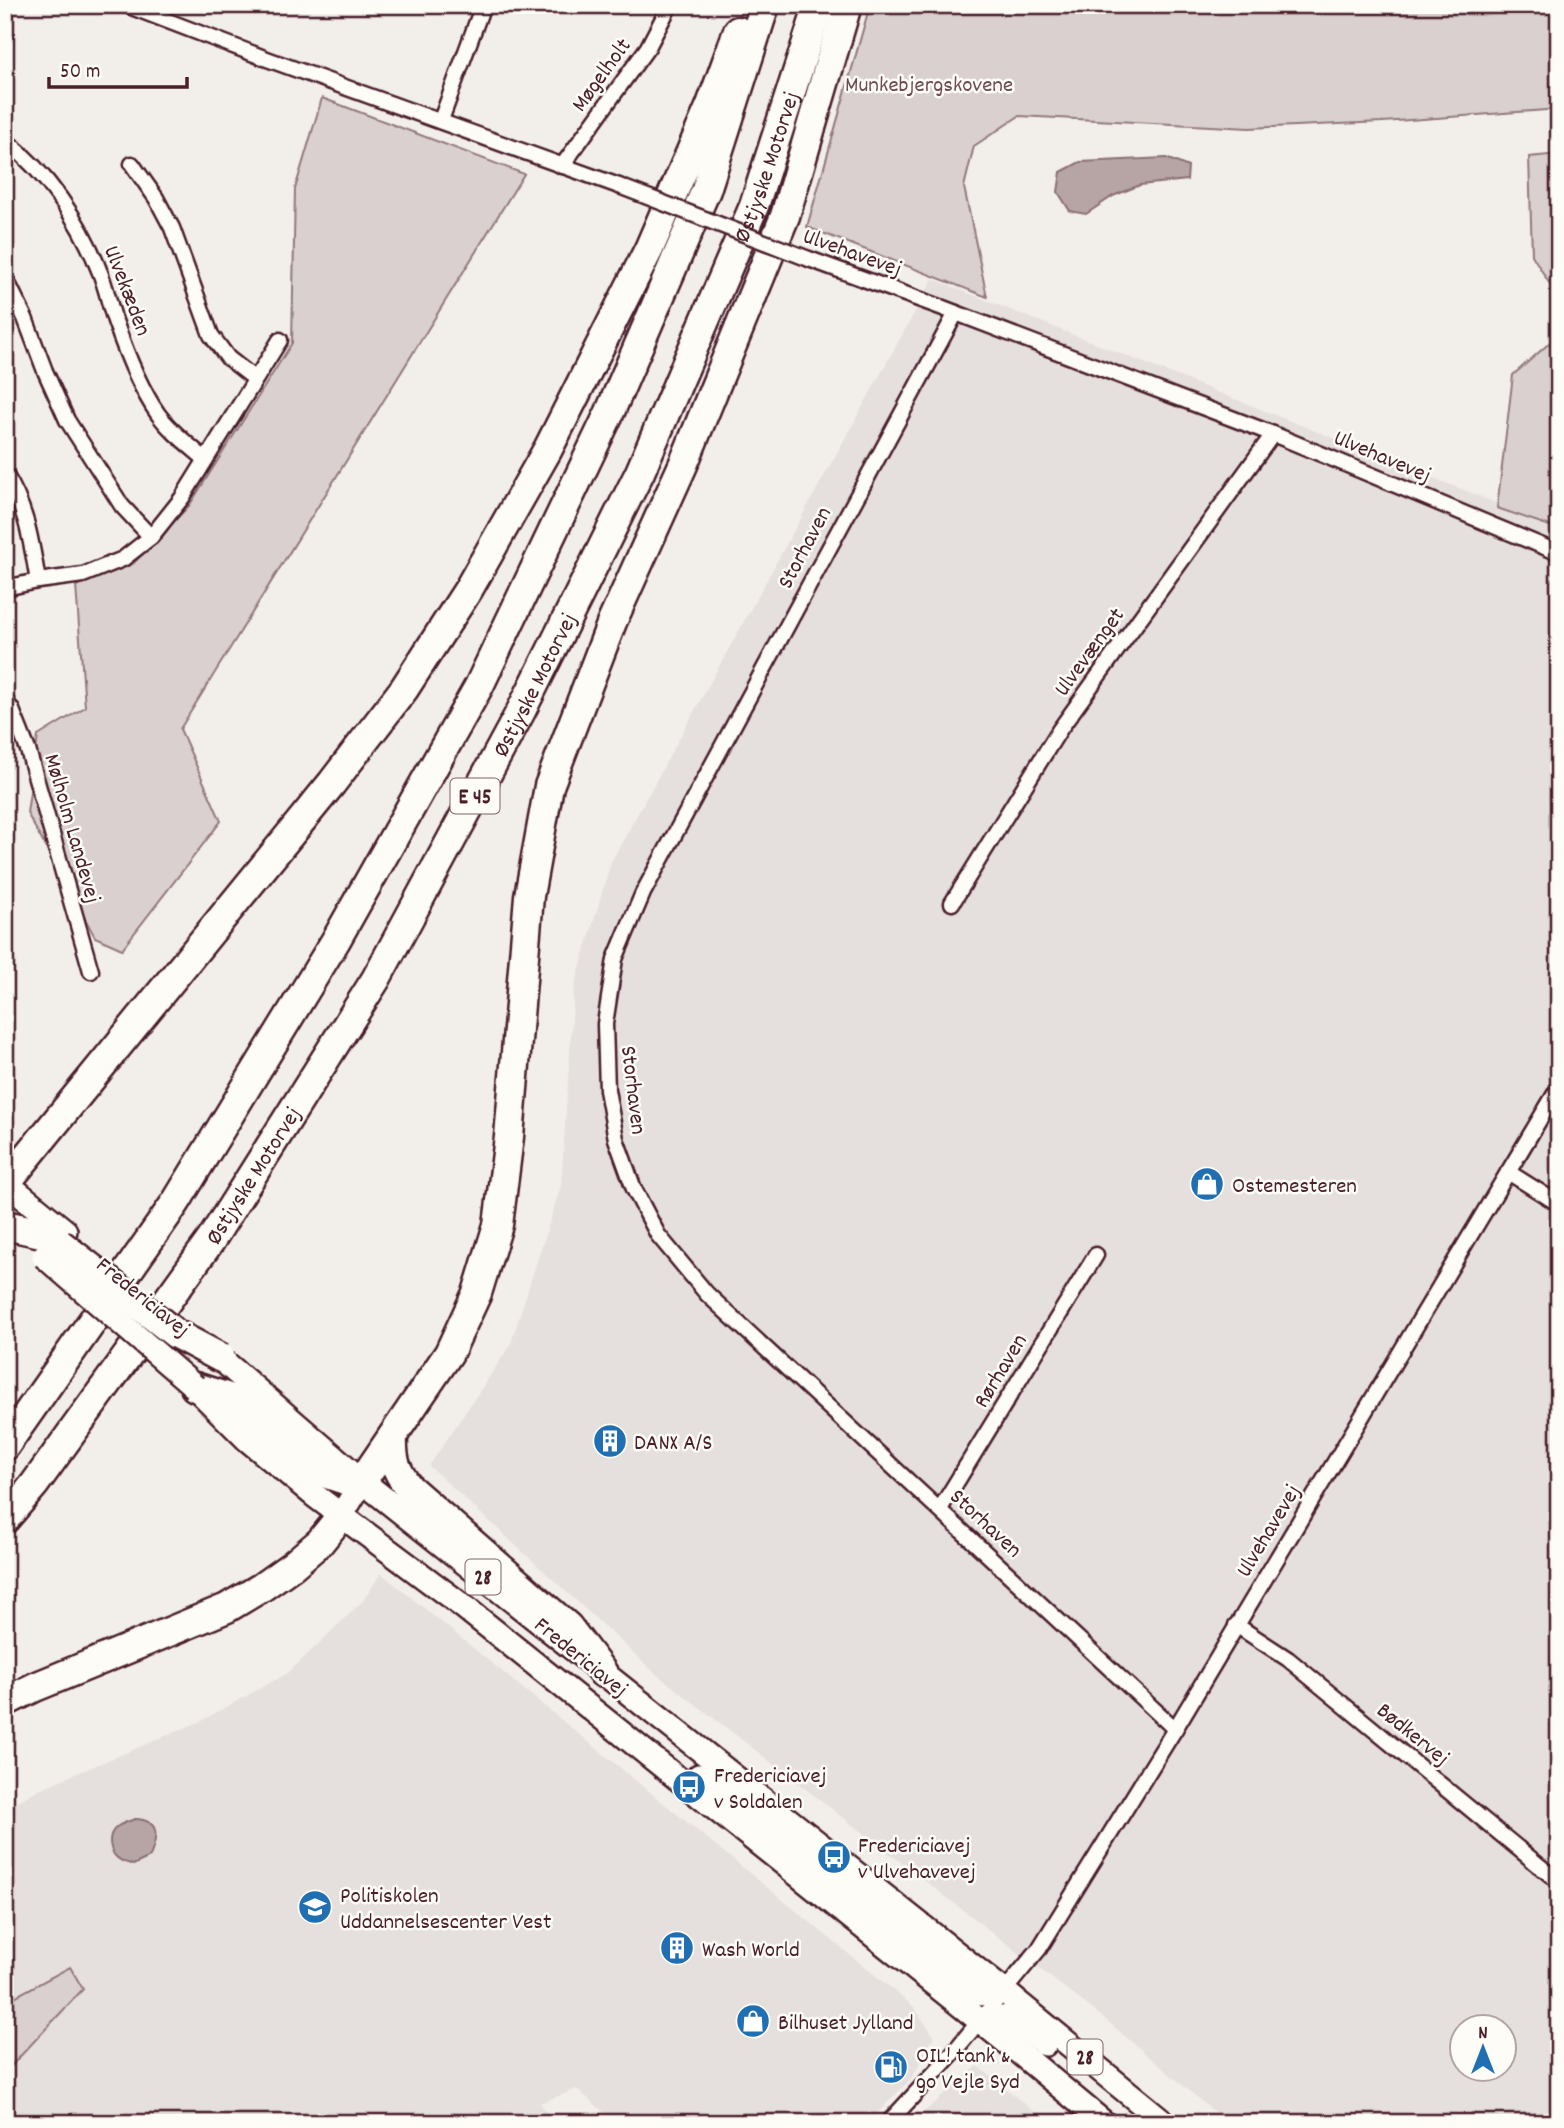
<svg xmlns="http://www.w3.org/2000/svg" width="1564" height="2128" viewBox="0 0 1564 2128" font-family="Dekko,sans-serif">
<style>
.built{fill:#e5dfdd;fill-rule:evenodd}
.green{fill:#d9d0cf;stroke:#92787d;stroke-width:2}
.water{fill:#b7a5a6;stroke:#8b6f75;stroke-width:2}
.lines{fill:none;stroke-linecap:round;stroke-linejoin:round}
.stream{stroke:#8b6f75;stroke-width:5}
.minor-casing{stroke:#4a1f2b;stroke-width:19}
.primary-casing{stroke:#4a1f2b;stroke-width:28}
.motorway-casing{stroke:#4a1f2b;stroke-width:33}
.minor{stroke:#fdfcf7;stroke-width:14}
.primary{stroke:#fdfcf7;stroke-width:23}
.motorway{stroke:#fdfcf7;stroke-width:28}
.minor-bridge-casing{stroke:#4a1f2b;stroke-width:19;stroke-linecap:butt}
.primary-bridge-casing{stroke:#4a1f2b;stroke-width:28;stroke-linecap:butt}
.motorway-bridge-casing{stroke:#4a1f2b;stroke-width:33;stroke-linecap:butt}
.minor-bridge{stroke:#fdfcf7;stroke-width:14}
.primary-bridge{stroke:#fdfcf7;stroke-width:23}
.motorway-bridge{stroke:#fdfcf7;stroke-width:28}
.labels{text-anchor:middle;stroke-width:5;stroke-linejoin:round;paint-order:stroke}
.shield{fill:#fdfcf7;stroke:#806168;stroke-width:2}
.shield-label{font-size:21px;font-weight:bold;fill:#4a1f2b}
.street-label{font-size:23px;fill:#4a1f2b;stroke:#fdfcf7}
.park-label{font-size:23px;fill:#6e4b54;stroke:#fdfcf7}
.poi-label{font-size:23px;fill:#4a1f2b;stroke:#fdfcf7;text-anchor:start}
</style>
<rect width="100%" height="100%" fill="#f2efeb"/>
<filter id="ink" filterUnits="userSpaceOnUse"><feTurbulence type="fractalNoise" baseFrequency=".0143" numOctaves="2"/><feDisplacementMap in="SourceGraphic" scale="14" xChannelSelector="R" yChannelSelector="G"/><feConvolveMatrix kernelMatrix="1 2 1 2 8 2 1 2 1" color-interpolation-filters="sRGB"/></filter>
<g filter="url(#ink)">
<g class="built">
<path d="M 933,279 L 1559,528 L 1559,2123 L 1227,2123 L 1106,2020 L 655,1673 L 429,1466 L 510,1346 L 561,1186 L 574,989 L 611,862 ZM 1462,2026 L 1504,2026 L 1504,2068 L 1462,2068 Z"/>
<polygon points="381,1573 914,2007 934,2036 912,2078 869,2121 616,2123 577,2089 540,2103 554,2123 5,2123 5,1809 37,1790 199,1722 288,1673 363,1601"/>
<polygon points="978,2066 1048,2123 911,2123"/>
</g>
<g class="green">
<polygon points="870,5 1559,5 1559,109 1383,122 1249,128 1019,116 974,146 964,187 987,297 807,227"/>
<polygon points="322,98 524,174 180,729 221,821 122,949 95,937 27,813 38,736 85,707 76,586 133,564 189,506 292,343 295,189"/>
<polygon points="1559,154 1559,529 1497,508 1513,375 1554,339 1554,291 1532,255 1529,157"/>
<polygon points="70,1967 83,1989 11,2066 5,2064 5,2002"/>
</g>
<g class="water">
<polygon points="1166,158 1188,167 1187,180 1140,185 1113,196 1086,214 1070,211 1058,192 1061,172 1080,162"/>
<path d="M 135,1819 C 162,1820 157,1838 150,1857 L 133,1865 C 130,1863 125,1863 122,1861 C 109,1855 105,1835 118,1826 C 123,1823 129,1821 135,1819 Z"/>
</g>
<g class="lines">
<polyline class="stream" points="5,1110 6,1111"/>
<g class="minor-casing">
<g id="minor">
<polyline points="126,5 267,59 619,186"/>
<polyline points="441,120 483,5"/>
<path d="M 5,140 C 46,172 80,221 99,270 C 106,286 109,304 115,321 C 125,350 141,390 158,414 C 171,432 189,445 205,459"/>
<polyline points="132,164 156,198 172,228 211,335 228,358 255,379"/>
<polyline points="562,166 648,47 670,5"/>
<polyline points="809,259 943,308 1273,434 1559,553"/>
<polyline points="5,277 25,318 45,371 67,420 122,506 151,537"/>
<polyline points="956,313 643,893 615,959 605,1024 607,1090 616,1139 634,1189 658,1235 707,1294 1175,1729"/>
<path d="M 5,474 C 27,509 31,541 38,581"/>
<polyline points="5,588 38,581 83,575 123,559 151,537 182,498 280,340"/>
<polyline points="5,700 12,710 28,750 91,971"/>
<polyline points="952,903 1060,729 1273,434"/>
<polyline points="1508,1172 1559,1204"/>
<polyline points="940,1509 1096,1255"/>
<polyline points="1236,1625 1288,1659 1559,1882"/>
<polyline points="888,2123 952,2054 1039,1949 1175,1729 1559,1087"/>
</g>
</g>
<g class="primary-casing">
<g id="primary">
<polyline points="5,1182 65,1231"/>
<polyline points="207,1347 362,1481 1005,1992 1165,2123"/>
<polyline points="195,1387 248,1440 314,1495 464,1607 1014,2048 1104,2123"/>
<polyline points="341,1516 362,1481"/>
<polyline points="699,1776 899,1930 977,1994 1005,1992"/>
<polyline points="981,2021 1010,2017 1045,2044"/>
</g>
</g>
<g class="motorway-casing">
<g id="motorway">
<polyline points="6,1183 332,783 404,689 468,590 548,449 649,249 711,105 738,31"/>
<polyline points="5,1225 46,1234 59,1243"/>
<polyline points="195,1387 229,1398 276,1438 324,1473 345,1480 362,1481 449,1353 477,1293 498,1225 509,1137 529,896 549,786 612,622 683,465 785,216 847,5"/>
<path d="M 393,1436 C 392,1460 395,1469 409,1488 L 568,1627 L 603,1673"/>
<polyline points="5,1446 176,1202 336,940 479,686 609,414 706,190 765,5"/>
<path id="s1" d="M 5,1519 L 34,1485 L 211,1240 L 376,979 L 521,711 L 640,472 L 754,206 L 819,5"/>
<polyline points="5,1702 35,1687 227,1608 262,1587 293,1565 320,1542 341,1516"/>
</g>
</g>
<use href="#minor" class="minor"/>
<use href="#primary" class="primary"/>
<use href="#motorway" class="motorway"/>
<g class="minor-bridge-casing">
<polyline id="minor-bridge" points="619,186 809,259"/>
</g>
<g class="primary-bridge-casing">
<polyline id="primary-bridge" points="44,1256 195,1387"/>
</g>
<g class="motorway-bridge-casing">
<polyline id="motorway-bridge" points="59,1243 176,1334 221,1358"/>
</g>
<use href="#minor-bridge" class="minor-bridge"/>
<use href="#primary-bridge" class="primary-bridge"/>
<use href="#motorway-bridge" class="motorway-bridge"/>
</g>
</g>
<defs>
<g id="shop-disc" transform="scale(1.75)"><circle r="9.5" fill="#1f6fb2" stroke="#fdfcf7"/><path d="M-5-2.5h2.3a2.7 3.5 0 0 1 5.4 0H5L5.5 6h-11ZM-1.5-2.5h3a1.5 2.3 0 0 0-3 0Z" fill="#fff"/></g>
<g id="building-disc" transform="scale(1.75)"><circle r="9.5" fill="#1f6fb2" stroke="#fdfcf7"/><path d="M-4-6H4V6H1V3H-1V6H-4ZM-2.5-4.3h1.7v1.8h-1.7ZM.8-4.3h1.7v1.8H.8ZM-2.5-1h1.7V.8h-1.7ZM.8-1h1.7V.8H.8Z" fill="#fff"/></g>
<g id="bus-disc" transform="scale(1.75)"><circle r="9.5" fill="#1f6fb2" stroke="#fdfcf7"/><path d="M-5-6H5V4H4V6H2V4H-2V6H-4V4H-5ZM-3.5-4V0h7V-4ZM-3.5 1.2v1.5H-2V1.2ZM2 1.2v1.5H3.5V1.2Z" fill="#fff"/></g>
<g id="university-disc" transform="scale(1.75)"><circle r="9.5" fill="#1f6fb2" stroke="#fdfcf7"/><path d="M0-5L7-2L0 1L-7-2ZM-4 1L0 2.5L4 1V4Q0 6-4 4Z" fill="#fff"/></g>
<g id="fuel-disc" transform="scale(1.75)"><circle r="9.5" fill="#1f6fb2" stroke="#fdfcf7"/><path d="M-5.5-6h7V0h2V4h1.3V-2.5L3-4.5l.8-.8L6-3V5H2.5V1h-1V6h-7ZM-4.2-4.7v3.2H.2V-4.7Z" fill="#fff"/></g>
</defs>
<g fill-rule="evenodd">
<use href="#shop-disc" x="1207" y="1184"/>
<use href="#building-disc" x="610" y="1441"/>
<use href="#bus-disc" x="689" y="1787"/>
<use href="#bus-disc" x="834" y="1857"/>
<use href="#university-disc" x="315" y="1907"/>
<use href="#building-disc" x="677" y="1948"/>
<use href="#shop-disc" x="753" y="2021"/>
<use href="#fuel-disc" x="891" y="2067"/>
</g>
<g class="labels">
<g class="shield">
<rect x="450.5" y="778.5" width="49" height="35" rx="5"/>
<rect x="465.5" y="1559.5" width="35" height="35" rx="5"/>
<rect x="1067.5" y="2039.5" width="35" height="35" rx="5"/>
</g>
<g class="shield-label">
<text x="475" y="803">E 45</text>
<text x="483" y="1584">28</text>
<text x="1085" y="2064">28</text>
</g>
<g class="street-label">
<text transform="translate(600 74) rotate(-54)" y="8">Møgelholt</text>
<text dy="8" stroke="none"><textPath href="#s1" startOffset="1558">Østjyske Motorvej</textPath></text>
<text transform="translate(853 251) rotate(20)" y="8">Ulvehavevej</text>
<text transform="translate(129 290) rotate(69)" y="8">Ulvekæden</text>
<text transform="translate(1383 455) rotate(23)" y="8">Ulvehavevej</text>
<text transform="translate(803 547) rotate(-62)" y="8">Storhaven</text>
<text transform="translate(1088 651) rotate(-54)" y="8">Ulvevænget</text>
<text dy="8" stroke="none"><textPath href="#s1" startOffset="990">Østjyske Motorvej</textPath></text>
<text transform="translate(74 828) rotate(74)" y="8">Mølholm Landevej</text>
<text transform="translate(635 1090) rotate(83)" y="8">Storhaven</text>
<text dy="8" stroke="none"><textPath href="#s1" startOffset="424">Østjyske Motorvej</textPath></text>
<text transform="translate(144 1296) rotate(39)" y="8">Fredericiavej</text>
<text transform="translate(999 1370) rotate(-59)" y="8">Rørhaven</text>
<text transform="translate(987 1522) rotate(43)" y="8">Storhaven</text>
<text transform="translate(1267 1530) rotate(-59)" y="8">Ulvehavevej</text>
<text transform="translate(582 1656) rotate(39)" y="8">Fredericiavej</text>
<text transform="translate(1414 1733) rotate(39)" y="8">Bødkervej</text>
</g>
<g class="park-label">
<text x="929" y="91">Munkebjergskovene</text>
</g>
<g class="poi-label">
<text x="1232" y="1192">Ostemesteren</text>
<text x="634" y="1449">DANX A/S</text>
<text x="714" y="1782">Fredericiavej<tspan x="714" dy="26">v Soldalen</tspan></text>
<text x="858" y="1852">Fredericiavej<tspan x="858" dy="26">v Ulvehavevej</tspan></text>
<text x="340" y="1902">Politiskolen<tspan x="340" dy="26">Uddannelsescenter Vest</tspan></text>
<text x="702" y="1956">Wash World</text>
<text x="778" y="2029">Bilhuset Jylland</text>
<text x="916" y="2062">OIL! tank &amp;<tspan x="916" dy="26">go Vejle Syd</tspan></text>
</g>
</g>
<rect width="1564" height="2128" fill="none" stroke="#fdfcf7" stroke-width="28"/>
<rect x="14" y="14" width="1536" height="2100" fill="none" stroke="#4a1f2b" stroke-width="2.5" filter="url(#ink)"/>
<g transform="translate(1483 2048)"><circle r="33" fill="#fdfcf7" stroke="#b5a4a5" stroke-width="2"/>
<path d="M0-5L12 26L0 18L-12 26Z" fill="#1f6fb2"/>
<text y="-10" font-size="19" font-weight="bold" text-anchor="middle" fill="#4a1f2b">N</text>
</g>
<path d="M49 77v10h138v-10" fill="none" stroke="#4a1f2b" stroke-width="3.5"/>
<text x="60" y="77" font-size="21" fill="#4a1f2b" stroke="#fdfcf7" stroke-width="5" paint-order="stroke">50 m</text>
</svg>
